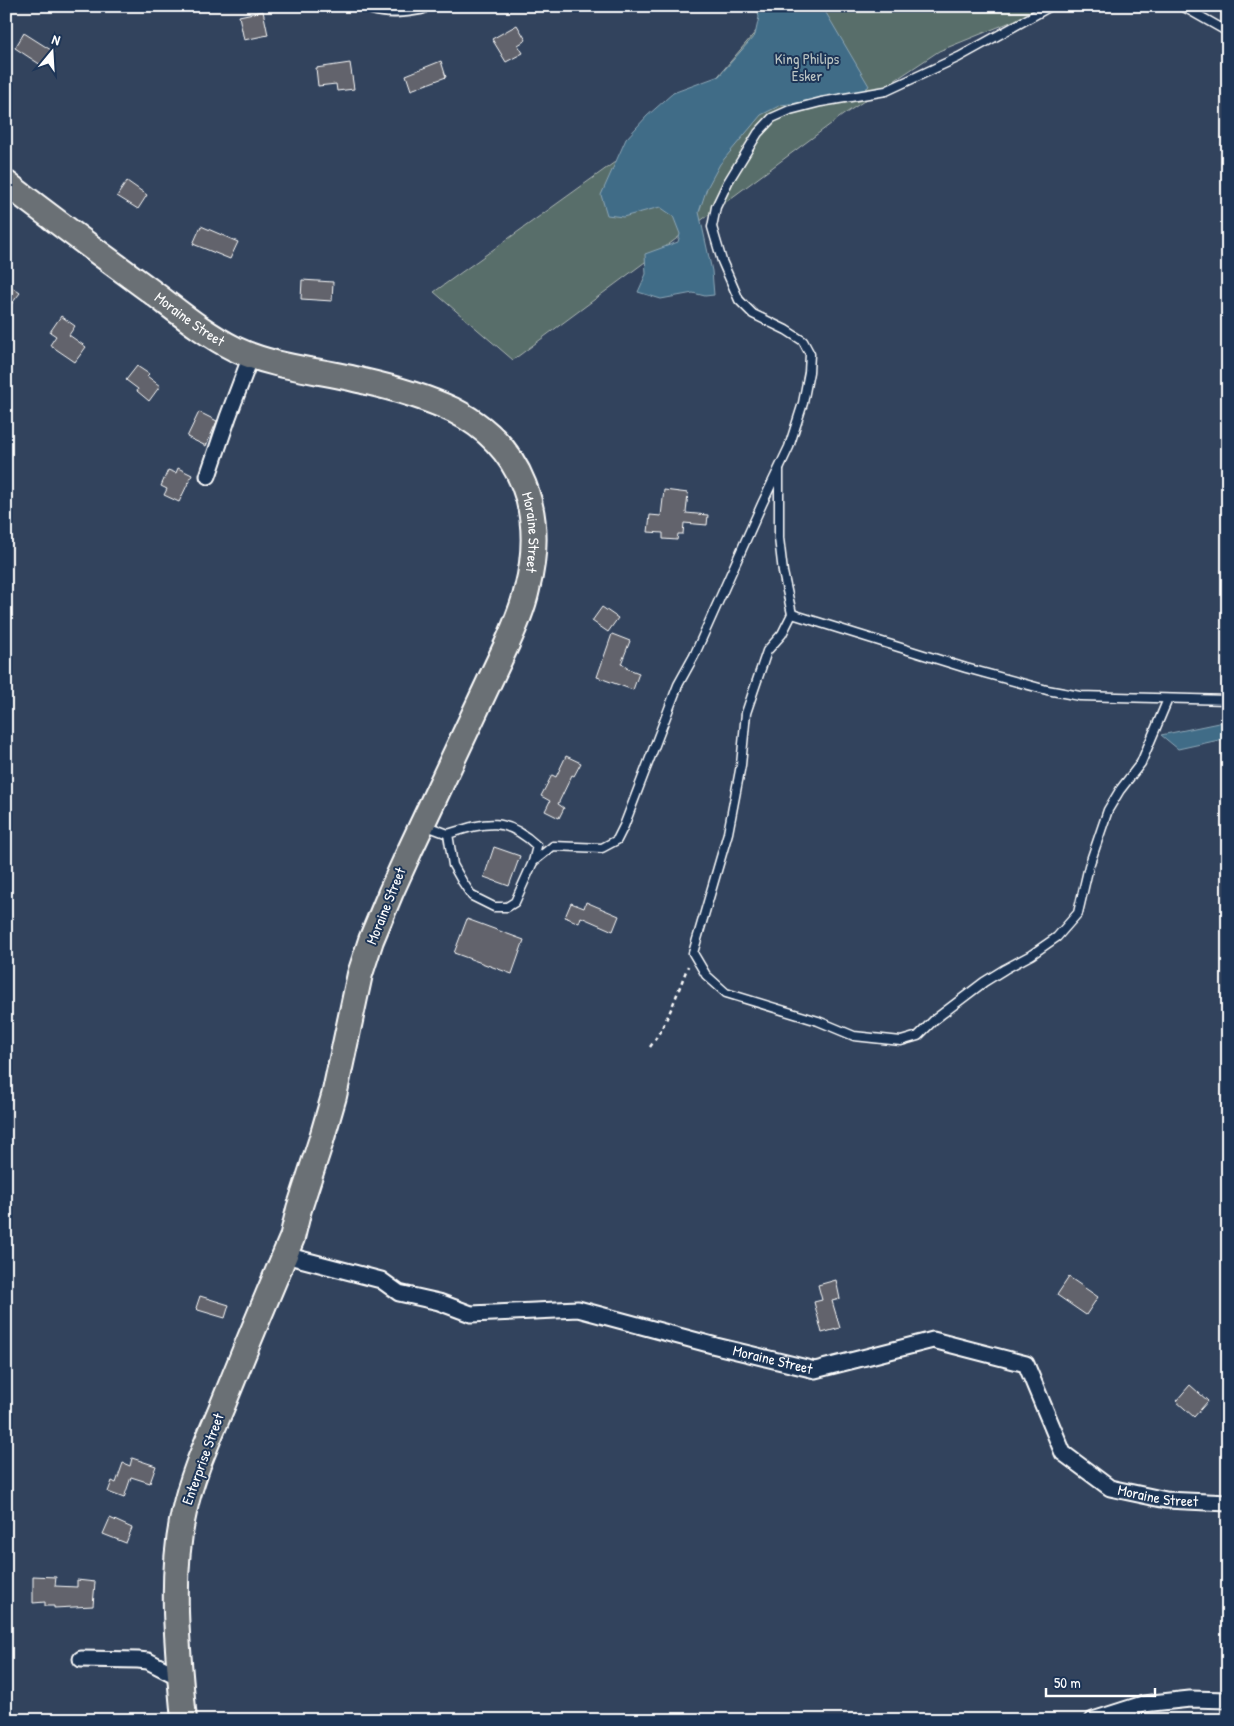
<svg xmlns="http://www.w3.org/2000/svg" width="1234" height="1726" viewBox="0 0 1234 1726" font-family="'Patrick Hand',sans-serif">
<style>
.green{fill:#586e6a;stroke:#acb6b4}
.water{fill:#416c87;stroke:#8da7b7}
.building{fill:#62646c;stroke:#fff}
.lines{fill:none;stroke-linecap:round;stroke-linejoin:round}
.lane-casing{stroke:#fff;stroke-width:11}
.street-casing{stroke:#fff;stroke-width:19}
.primary-casing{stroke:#fff;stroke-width:28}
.path{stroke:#fff;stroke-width:2.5;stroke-dasharray:4 4;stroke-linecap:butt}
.lane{stroke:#1d3557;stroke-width:8}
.street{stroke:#1d3557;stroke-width:15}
.primary{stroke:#6a7074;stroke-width:24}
.labels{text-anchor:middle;stroke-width:4;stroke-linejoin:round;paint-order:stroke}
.park-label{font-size:15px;fill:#bcc5c3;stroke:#1d3557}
.street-label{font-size:15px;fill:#fff;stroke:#1d3557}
</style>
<rect width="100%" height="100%" fill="#32435d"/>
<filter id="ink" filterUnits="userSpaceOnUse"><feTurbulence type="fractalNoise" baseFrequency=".02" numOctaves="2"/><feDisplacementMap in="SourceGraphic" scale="10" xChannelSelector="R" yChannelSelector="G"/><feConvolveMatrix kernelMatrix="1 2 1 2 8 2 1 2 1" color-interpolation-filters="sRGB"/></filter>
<g filter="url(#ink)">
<polygon class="green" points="786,6 1067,6 1013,21 939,51 843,115 513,360 434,292 693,106 757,30"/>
<g class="water">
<polygon points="756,6 822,6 869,86 858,95 781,105 761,115 720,164 707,188 699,212 712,271 714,295 705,296 693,293 661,299 638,292 646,274 645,254 678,242 680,234 673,216 660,207 623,217 607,215 601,195 626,139 647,116 673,93 719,76 755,35 759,17"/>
<polygon points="1228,721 1228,738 1178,749 1161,735"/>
</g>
<g class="building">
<polygon points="263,11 268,35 244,40 239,16"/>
<polygon points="517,25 526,40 518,45 523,53 506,62 492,39"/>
<polygon points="24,33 54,52 44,67 15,48"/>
<polygon points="441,61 446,77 411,90 406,75"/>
<polygon points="350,63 354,89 337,91 336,84 318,86 316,68"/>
<polygon points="127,181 147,195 138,209 117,196"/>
<polygon points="201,226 238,242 230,259 193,244"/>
<polygon points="302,280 333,282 332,301 301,299"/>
<polygon points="6,283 20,293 6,311"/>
<polygon points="61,316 75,326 69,335 86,347 75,362 50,345 56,336 50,332"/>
<polygon points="137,366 149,374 147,376 160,386 149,401 137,391 138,389 126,380"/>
<polygon points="199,412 217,421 206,446 187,437"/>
<polygon points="178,468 192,475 179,502 164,495 167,489 161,486 168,470 176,473"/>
<polygon points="664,490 688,493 686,513 708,515 707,525 684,523 683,534 678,534 677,540 663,539 663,533 648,532 650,515 661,516"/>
<polygon points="602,607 618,618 608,632 592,621"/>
<polygon points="612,634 630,641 621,664 627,666 626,668 639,673 633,690 597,677"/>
<polygon points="566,756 581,763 574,776 572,775 558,804 564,808 559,818 545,811 550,801 541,796 552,775 556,777"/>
<polygon points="494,847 520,856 509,886 484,877"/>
<polygon points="586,902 619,916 613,931 581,917 579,923 565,917 571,903 584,908"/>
<polygon points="467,919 524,940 512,974 454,953"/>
<polygon points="1069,1277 1098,1297 1086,1315 1057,1295"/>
<polygon points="836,1280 840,1299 832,1301 840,1328 822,1333 814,1302 822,1300 818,1285"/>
<polygon points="200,1296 229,1305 225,1318 198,1310 196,1308"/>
<polygon points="1190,1385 1208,1401 1194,1417 1176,1401"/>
<polygon points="132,1458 156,1466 150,1483 131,1477 124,1498 108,1492 112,1481 116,1483 123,1463 130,1466"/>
<polygon points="110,1518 132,1528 126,1543 103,1534"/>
<polygon points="33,1576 56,1577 55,1586 77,1587 77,1580 95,1582 93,1606 54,1608 54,1606 45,1606 45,1602 33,1603"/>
</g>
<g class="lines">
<g class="lane-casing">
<g id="lane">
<polyline points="1182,6 1228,32"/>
<polyline points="779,470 779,538 783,572 792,614 782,634 767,651 746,713 741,765 728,833 693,953 706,975 726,993 818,1021 854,1036 901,1041 918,1036 934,1020 984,982 1005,969 1031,955 1057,937 1078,913 1089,866 1108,810 1120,790 1141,763 1168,699"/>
<polyline points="792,614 966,668 1047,690 1080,696 1228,700"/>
<path d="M 424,825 L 448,834 L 453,865 L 462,881 L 472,896 L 494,907 L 507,907 L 515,902 L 533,862 L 537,846 C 505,816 487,822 448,834"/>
<polyline points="533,862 553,846 602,848 617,840 624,826 678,685 694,656 762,504 789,447 803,403 809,372 810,354 803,341 786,330 753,314 739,300 722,261 712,227 716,207 728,182 758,133 772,118 790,110 821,102 886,91 959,57 1051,6"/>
</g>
</g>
<g class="street-casing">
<g id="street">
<path d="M 372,6 C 389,11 404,9 421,6"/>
<polyline points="208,476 228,417 251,356"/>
<path id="s1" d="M 285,1255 L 381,1280 L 399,1293 L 439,1302 L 471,1314 L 578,1309 L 716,1346 L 815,1370 L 933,1340 L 1026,1364 L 1063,1453 L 1110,1488 L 1166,1500 L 1228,1503"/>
<polyline points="81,1659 138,1660 148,1661 181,1678"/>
<polyline points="1093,1720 1143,1704 1190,1699 1228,1700"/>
</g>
</g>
<g class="primary-casing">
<g id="primary">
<path id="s2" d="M 6,183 C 53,219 100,254 148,289 C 175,309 203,333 235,349 C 275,368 321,370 363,381 C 394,388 425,397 453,410 C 524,446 546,514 527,589 C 523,608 515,626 507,644 L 411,848 L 391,892 L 371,940 L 360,974 L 334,1096 L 321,1141 L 299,1209 L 292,1238 C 269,1292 246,1347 224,1402 C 209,1438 192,1474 184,1512 C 169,1579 178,1652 184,1720"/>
</g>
</g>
<path class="path" d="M 650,1047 C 669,1020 676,996 688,966"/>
<use href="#lane" class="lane"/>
<use href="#street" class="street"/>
<use href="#primary" class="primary"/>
</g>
</g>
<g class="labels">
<g class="park-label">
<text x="807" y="64">King Philips<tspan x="807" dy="17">Esker</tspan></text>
</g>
<g class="street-label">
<text dy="5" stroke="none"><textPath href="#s2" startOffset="229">Moraine Street</textPath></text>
<text dy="5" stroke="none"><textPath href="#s2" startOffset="664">Moraine Street</textPath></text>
<text transform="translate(386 906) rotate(-68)" y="5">Moraine Street</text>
<text dy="5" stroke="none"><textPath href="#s1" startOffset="505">Moraine Street</textPath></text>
<text transform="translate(203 1459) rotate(-70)" y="5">Enterprise Street</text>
<text dy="5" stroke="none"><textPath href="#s1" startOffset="970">Moraine Street</textPath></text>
</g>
</g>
<rect width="1234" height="1726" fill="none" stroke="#1d3557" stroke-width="25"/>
<rect x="12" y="12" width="1209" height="1701" fill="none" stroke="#fff" stroke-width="2" filter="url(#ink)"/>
<g transform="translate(52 52) rotate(18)" stroke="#1d3557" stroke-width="4" paint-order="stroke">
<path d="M0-4L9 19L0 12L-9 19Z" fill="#ffffff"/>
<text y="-8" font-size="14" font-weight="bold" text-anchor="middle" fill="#ffffff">N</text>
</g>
<path d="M1046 1688v8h109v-8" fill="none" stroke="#ffffff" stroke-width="2.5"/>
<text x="1054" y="1688" font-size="15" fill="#ffffff" stroke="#1d3557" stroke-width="4" paint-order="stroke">50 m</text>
</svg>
